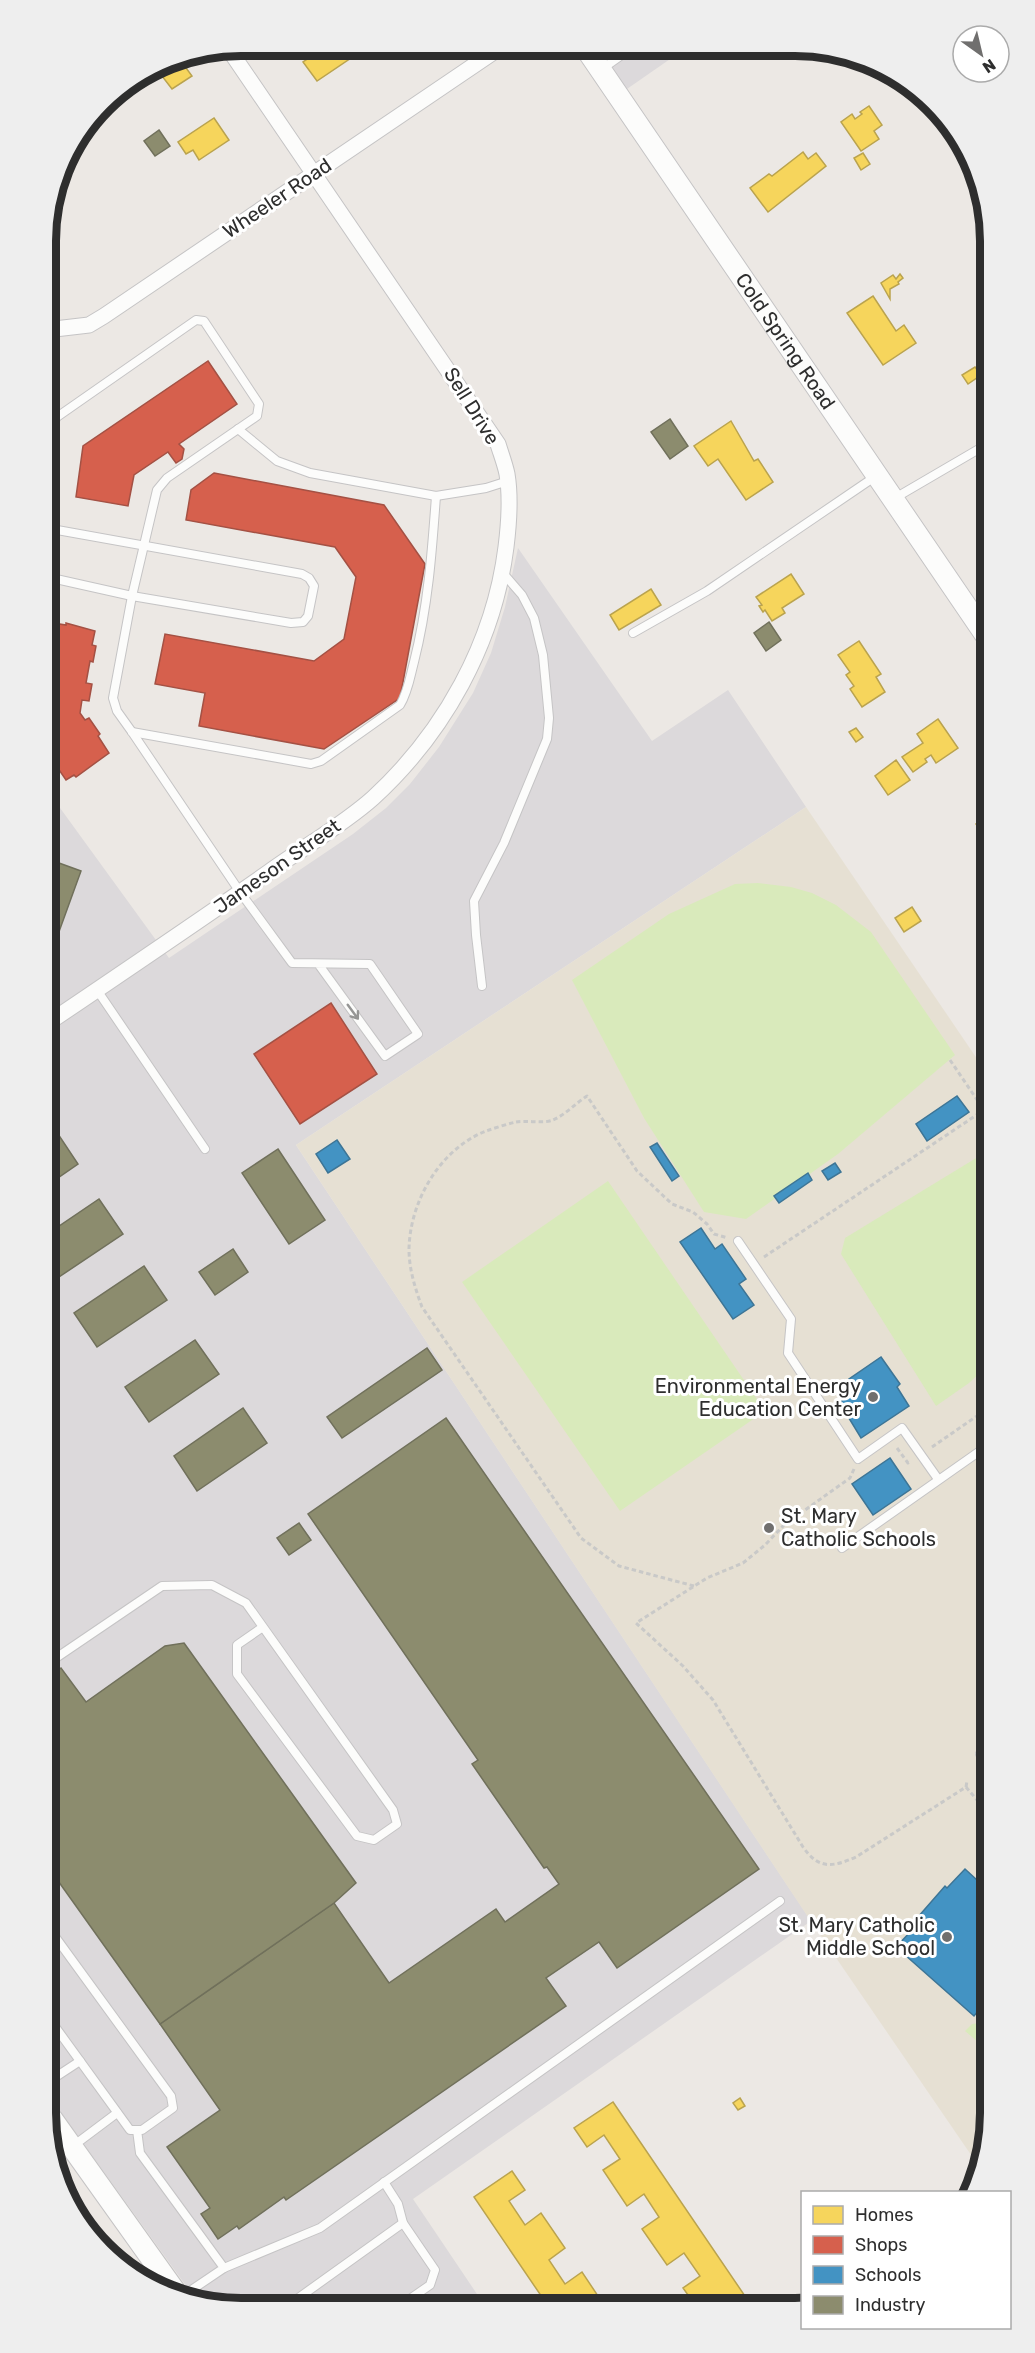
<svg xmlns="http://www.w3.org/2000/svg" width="1035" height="2353" viewBox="0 0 1035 2353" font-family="Rubik,sans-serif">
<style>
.industrial{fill:#dcd9db}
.education{fill:#e6e0d3}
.pitch{fill:#d9eabb}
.homes{fill:#f6d55c;stroke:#baa34e;stroke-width:1.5}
.shops{fill:#d6604d;stroke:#a45144;stroke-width:1.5}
.schools{fill:#4393c3;stroke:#3d7596;stroke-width:1.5}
.industry{fill:#8c8c6e;stroke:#70705b;stroke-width:1.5}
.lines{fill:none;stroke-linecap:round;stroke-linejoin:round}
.lane-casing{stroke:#c5c4c5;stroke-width:10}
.street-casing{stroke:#c5c4c5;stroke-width:17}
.secondary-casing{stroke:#c5c4c5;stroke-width:23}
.path{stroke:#c9c9c8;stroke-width:3;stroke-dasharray:4.5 3;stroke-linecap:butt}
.lane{stroke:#fcfcfb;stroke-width:8}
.street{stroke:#fcfcfb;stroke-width:15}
.secondary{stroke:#fcfcfb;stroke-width:21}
.oneway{stroke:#959594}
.poi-dot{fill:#706f6e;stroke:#fff;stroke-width:2}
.labels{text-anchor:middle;stroke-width:6;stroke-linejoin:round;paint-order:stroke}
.street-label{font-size:20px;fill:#2e2e2e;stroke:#fff}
.poi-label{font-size:20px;fill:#2e2e2e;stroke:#fff;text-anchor:end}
.rim{fill:none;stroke:#2e2e2e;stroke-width:8}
</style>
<rect width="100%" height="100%" fill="#ece8e4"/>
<g class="industrial">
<polygon points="593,47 686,48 624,91"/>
<polygon points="518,548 652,741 728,690 806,807 296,1145 811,1921 413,2199 483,2303 203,2304 197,2301 52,2100 47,790 169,958 353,834 386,808 410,784 439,747 473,693 491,653 505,607"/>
</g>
<polygon class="education" points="806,807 986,1072 990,2125 980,2168 804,1911 296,1145"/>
<g class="pitch">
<polygon points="758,883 791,887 812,893 836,905 871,932 955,1055 838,1154 746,1219 704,1212 644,1118 572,980 669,914 735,884"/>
<polygon points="986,1152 987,1366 969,1383 936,1406 841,1254 845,1238"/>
<polygon points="608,1181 765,1411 620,1511 462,1282"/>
<polygon points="980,2023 989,2028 989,2044 985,2048 965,2031 972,2024"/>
</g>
<g class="homes">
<circle cx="302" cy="49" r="5"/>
<polygon points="327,46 343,46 351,58 317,81 303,62"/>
<polygon points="178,57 192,76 172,89 155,67 166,60"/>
<polygon points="869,106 882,125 874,131 879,139 861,151 841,122 852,114 855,119 862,114 860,112"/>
<polygon points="214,118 229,140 199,160 193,150 186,154 178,142"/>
<polygon points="803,152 808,159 816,153 826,166 768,212 750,188 769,174 772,176"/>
<polygon points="863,153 870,164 861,170 854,158"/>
<polygon points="900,274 903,278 898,282 899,284 890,289 890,299 881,283 893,275 896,279"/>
<polygon points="873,296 896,331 904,325 916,343 883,365 847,313"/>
<polygon points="975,367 981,375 968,384 962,375"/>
<polygon points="731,421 754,461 758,459 773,482 746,500 718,459 708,466 694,446"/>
<polygon points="984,476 984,492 977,482"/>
<polygon points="791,574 804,594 782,608 785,613 772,621 765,610 763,612 759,606 762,605 756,597"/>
<polygon points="651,589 661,605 619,630 610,615"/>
<polygon points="859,641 881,674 876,677 885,692 862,707 850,689 854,686 846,675 850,672 838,655"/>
<polygon points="938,719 958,748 936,763 931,755 925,759 927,762 913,772 902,757 923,743 917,734"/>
<polygon points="856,728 863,737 856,742 849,732"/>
<polygon points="896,760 910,780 888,795 875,776"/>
<polygon points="985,818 985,839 976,824"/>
<polygon points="912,907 921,921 904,932 895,918"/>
<polygon points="740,2098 745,2106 738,2110 733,2103"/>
<polygon points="613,2102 749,2302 693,2302 683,2288 700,2276 684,2253 667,2265 642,2229 659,2217 644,2194 627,2206 603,2170 620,2159 604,2135 587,2147 574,2128"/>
<polygon points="512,2171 525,2190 509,2201 525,2225 541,2213 565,2248 549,2260 565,2284 582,2272 602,2302 546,2303 474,2197"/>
</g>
<g class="shops">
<polygon points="208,361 237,404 179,444 184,449 182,459 176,463 168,452 134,475 128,506 76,497 83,446"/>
<polygon points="214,473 384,505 425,564 400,698 324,749 199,726 205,693 155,684 165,634 314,661 344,639 356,577 335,547 186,520 191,490"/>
<polygon points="47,622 66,625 66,623 95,631 92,645 96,646 93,662 90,661 86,683 92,684 89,701 82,700 80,713 85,720 89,718 100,734 98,736 109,753 76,777 74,775 66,780 53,761 50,762 47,757"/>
<polygon points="331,1003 377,1074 300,1124 254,1054"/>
</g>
<g class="schools">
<polygon points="957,1096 969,1112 927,1141 916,1124"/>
<polygon points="337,1140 350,1159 328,1173 316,1154"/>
<polygon points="657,1143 679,1176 672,1181 650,1147"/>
<polygon points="835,1163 841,1172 828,1180 822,1171"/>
<polygon points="808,1173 812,1180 779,1203 774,1196"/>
<polygon points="701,1228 715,1249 722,1244 746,1279 739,1284 754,1305 733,1319 680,1242"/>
<polygon points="881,1357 900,1384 897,1387 909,1406 861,1438 841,1405 844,1390 852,1384 849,1379"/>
<polygon points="890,1458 911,1489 873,1515 852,1484"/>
<polygon points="965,1869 989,1891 989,1998 974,2016 896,1947 914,1928 911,1925 945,1886 947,1888"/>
</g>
<g class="industry">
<polygon points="159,130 170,146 155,156 144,141"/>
<polygon points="670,419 688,446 670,459 651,432"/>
<polygon points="769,622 781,640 766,651 754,633"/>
<polygon points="48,859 81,871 48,962"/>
<polygon points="50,1122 78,1164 49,1184 48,1123"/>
<polygon points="278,1149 325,1220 289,1244 242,1173"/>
<polygon points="99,1199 123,1234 53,1281 49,1274 49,1233"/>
<polygon points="233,1249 248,1272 215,1295 199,1272"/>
<polygon points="144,1266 167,1300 97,1347 74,1313"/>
<polygon points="195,1340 219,1374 149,1422 125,1387"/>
<polygon points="427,1348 442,1370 342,1438 327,1417"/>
<polygon points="243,1408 267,1443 197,1491 174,1456"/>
<polygon points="446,1418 759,1869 617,1968 599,1942 546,1978 566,2006 286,2200 284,2197 239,2229 237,2226 218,2239 201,2214 210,2208 167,2147 220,2110 160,2024 334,1903 389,1983 496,1909 505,1922 559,1884 547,1867 544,1868 472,1764 478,1760 308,1514"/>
<polygon points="299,1523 311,1540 289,1555 277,1538"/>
<polygon points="184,1643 356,1883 334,1903 160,2024 51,1871 50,1676 61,1668 86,1702 165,1646"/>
</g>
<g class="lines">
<g class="lane-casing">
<g id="lane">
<polyline points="602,69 633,47"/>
<polyline points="238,429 277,461 310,473 436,496 486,488 508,481"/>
<polyline points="46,436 49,428 57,417 196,320 204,321 259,404 257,416 167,478 157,490 132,596 47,577"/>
<polyline points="895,498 984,446"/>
<polyline points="46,528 302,574 309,578 314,586 308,616 303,622 291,623 132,596 113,698 117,711 132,732 240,892 292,963 370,964 418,1034 385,1056 319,965"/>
<polyline points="633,633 707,591 876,476"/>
<path d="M 132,732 L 311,764 L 321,761 L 400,705 C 408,692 410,677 414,662 C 428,607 432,552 436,496"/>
<polyline points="482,986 476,935 474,901 504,843 547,739 549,718 543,655 534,618 522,595 503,573"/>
<polyline points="97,990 205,1149"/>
<polyline points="738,1241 791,1319 788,1353 858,1459 902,1428 938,1479"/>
<polyline points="842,1548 987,1446"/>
<polyline points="50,1662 162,1586 212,1585 246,1603 393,1810 397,1824 374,1840 357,1836 237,1674 237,1645 263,1627"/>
<polyline points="980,1754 988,1767"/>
<polyline points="51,1931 171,2096 173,2108 142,2130 130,2130 51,2021"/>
<polyline points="51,2080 80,2061"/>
<polyline points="137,2130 140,2153 224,2268 184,2295"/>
<polyline points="73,2146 117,2113"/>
<polyline points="384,2182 398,2204 403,2223 435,2270 430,2285 404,2303"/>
<polyline points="224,2268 320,2228 780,1901"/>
<polyline points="290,2304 403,2223"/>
</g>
</g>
<g class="street-casing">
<g id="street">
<polyline points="46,330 89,325 104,316 501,47"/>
<path d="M 48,1023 C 122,973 196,923 269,872 C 302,848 343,825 373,798 C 444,733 494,643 506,547 C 509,523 511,498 507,474 C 505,464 501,454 498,444 L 228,48"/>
</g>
</g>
<g class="secondary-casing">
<g id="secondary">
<path id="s1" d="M 585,47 L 985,634"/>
<polyline points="52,2119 174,2290"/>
</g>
</g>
<g class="path">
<polyline points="950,1060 986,1113"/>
<polyline points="764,1257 984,1110"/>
<polyline points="932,1447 987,1409"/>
<polyline points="897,1448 908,1463 911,1461"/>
<path d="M 854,1469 L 850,1478 L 784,1525 L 765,1545 L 743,1563 L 707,1578 L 636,1623 L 683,1666 L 713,1700 L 803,1847 C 819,1870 833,1867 856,1857 L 966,1787 L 967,1781"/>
<path d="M 694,1586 L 619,1566 L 581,1538 L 422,1307 C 415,1288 409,1269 409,1249 C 410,1201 440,1149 486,1131 C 495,1128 507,1124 516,1122 C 527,1120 544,1124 553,1120 C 565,1115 576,1103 587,1096 L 637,1171 L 672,1204 L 693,1212 L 707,1224 L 714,1234 L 728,1238"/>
<polyline points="966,1787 989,1814"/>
</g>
<use href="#lane" class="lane"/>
<use href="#street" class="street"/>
<use href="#secondary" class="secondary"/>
</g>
<defs><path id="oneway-shaft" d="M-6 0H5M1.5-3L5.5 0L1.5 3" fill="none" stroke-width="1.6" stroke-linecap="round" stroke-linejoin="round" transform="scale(1.5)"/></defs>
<use class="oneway" href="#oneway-shaft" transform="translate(353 1012) rotate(54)"/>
<g class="poi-dot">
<circle cx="873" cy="1397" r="6"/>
<circle cx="769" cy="1528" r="6"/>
<circle cx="947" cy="1937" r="6"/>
</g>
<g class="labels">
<g class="street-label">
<text transform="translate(277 198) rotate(-34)" y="7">Wheeler Road</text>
<text dy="7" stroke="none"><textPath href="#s1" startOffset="356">Cold Spring Road</textPath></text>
<text transform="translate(472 406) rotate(58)" y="7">Sell Drive</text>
<text transform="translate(277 866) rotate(-35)" y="7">Jameson Street</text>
</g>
<g class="poi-label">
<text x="861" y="1393">Environmental Energy<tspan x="861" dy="23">Education Center</tspan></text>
<text x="781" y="1523" text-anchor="start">St. Mary<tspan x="781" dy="23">Catholic Schools</tspan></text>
<text x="935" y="1932">St. Mary Catholic<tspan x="935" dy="23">Middle School</tspan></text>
</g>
</g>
<path d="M0 0H1035V2353H0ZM241 56H795A185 185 0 0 1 980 241V2113A185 185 0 0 1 795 2298H241A185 185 0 0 1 56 2113V241A185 185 0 0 1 241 56Z" fill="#eee" fill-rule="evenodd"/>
<path class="rim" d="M241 56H795A185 185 0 0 1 980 241V2113A185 185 0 0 1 795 2298H241A185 185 0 0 1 56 2113V241A185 185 0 0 1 241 56Z"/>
<rect x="801" y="2191" width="210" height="138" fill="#ffffff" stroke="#ababab" stroke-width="1.5"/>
<rect x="813" y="2206" width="30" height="18" fill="#f6d55c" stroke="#ababab" stroke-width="1.5"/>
<text x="855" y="2221" font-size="18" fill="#2e2e2e">Homes</text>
<rect x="813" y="2236" width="30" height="18" fill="#d6604d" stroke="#ababab" stroke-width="1.5"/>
<text x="855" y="2251" font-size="18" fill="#2e2e2e">Shops</text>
<rect x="813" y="2266" width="30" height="18" fill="#4393c3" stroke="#ababab" stroke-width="1.5"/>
<text x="855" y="2281" font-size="18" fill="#2e2e2e">Schools</text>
<rect x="813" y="2296" width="30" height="18" fill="#8c8c6e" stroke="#ababab" stroke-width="1.5"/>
<text x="855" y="2311" font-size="18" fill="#2e2e2e">Industry</text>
<g transform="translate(981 54) rotate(146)"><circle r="28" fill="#ffffff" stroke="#ababab" stroke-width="1.5"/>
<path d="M0-4.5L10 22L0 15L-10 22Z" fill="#706f6e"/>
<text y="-9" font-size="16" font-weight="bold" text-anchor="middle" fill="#2e2e2e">N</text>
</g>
</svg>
